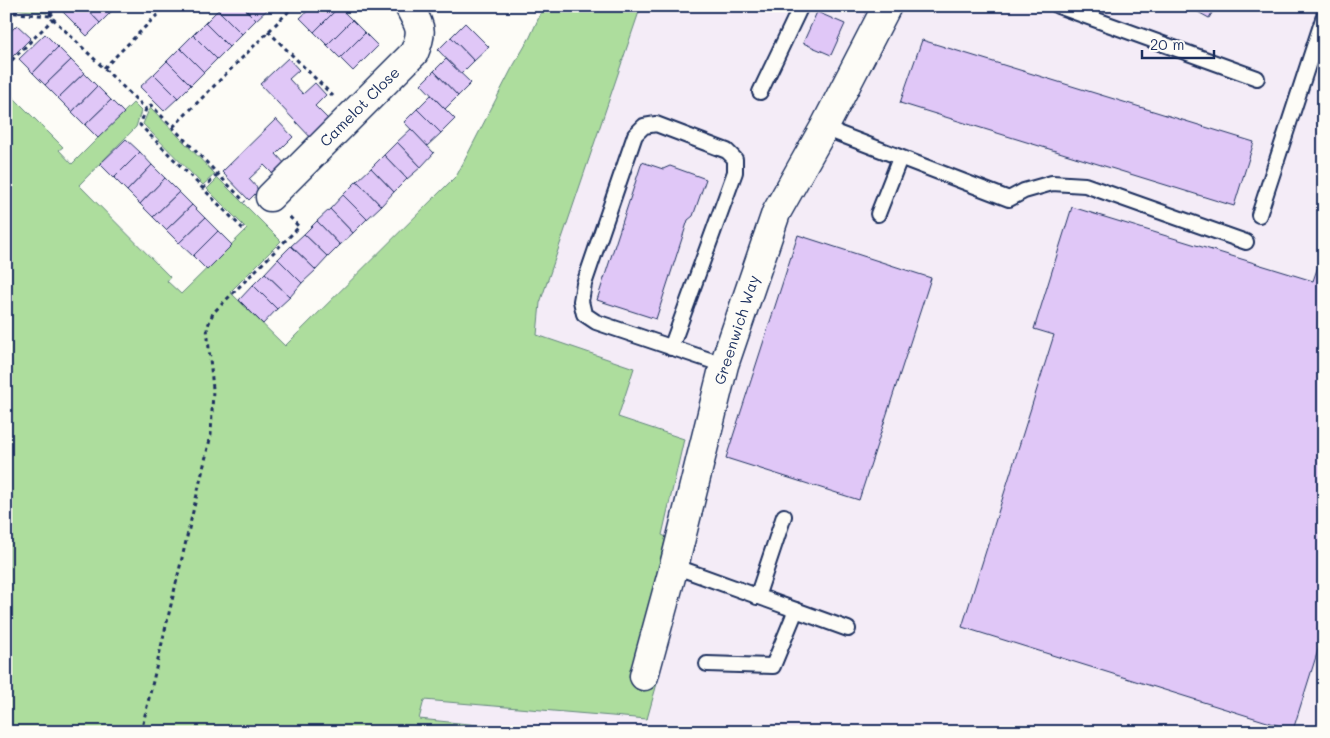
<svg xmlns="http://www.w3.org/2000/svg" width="1330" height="738" viewBox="0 0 1330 738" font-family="Mali,sans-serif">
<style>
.built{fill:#f4ecf7}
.green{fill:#addd9d;stroke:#64867e}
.building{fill:#e0c7f7;stroke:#1b2f5e}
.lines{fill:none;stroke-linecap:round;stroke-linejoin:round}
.service-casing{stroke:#1b2f5e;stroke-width:18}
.minor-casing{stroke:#1b2f5e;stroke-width:31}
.path{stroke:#1b2f5e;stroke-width:3;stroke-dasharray:4 4;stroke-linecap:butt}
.service{stroke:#fdfcf7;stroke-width:14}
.minor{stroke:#fdfcf7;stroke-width:28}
.labels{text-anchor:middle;stroke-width:4.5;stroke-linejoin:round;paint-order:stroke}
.street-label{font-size:15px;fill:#1b2f5e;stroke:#fdfcf7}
</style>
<rect width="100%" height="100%" fill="#fdfcf7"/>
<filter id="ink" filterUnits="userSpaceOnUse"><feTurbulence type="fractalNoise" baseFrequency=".02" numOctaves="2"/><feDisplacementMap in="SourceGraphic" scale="10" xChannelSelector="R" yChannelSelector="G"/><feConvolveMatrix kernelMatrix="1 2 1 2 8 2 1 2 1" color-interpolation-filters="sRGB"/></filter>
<g filter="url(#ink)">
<polygon class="built" points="603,6 1324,6 1324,721 1321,732 548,732 390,716"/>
<g class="green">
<polygon points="6,6 48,6 47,13 6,8"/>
<polygon points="544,6 641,6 540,303 537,335 634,368 618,417 684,439 662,535 666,537 632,674 658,680 647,719 424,700 419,719 548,732 6,732 6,631 10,631 9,518 6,517 6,90 63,147 59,150 72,164 133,103 141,111 136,127 79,185 170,277 167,281 181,294 247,229 207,189 218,178 281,241 230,292 285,346 457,175 511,70 530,37"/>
<polygon points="151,108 215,174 203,185 143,124 148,112"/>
</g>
<g class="building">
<polygon points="69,6 84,6 100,23 87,36 63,12"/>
<polygon points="84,6 110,6 114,9 100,23"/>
<polygon points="222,6 242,6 256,20 242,34 218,10"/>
<polygon points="242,6 269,6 270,7 256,20"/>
<polygon points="313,6 338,6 339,7 314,32 300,18"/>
<polygon points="1187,6 1216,6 1209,18"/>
<polygon points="339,7 352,20 327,45 314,32"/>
<polygon points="218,10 242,34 229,47 205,23"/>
<polygon points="817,12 845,24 831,55 803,43"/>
<polygon points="352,20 365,33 340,58 327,45"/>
<polygon points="205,23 229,47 217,59 193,35"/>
<polygon points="465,23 489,47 474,61 451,37"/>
<polygon points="17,25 31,38 6,63 6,36"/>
<polygon points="365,33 378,46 353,71 340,58"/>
<polygon points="45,34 58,47 33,73 19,59"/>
<polygon points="193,35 217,59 204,72 180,48"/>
<polygon points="451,37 474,61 461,74 438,50"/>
<polygon points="922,40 1254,142 1234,206 900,103"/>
<polygon points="58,47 71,60 45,85 33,73"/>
<polygon points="180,48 204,72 191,85 167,61"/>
<polygon points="288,58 299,70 289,79 303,94 315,83 326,95 315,106 331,122 313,140 260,84"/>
<polygon points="446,59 471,83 458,96 434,71"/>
<polygon points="71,60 84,73 58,98 45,85"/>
<polygon points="167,61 191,85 178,98 154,74"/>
<polygon points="434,71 458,96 445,109 421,84"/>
<polygon points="84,73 97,86 72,112 58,98"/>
<polygon points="154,74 178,98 164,111 140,87"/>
<polygon points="97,86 111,100 85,125 72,112"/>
<polygon points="431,95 455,119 441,133 417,109"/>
<polygon points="111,100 124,113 98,138 85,125"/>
<polygon points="417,109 441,133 427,146 404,122"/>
<polygon points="276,119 293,137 276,154 286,165 275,176 264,165 249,179 259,190 249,200 222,172"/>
<polygon points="411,129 434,153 421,167 397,142"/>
<polygon points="126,139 140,152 114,178 100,164"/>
<polygon points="397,142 421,167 407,179 384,155"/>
<polygon points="140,152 152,165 127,191 114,178"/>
<polygon points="384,155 407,179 394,192 371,168"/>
<polygon points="642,162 663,169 670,166 706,179 693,216 688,220 656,319 597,300"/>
<polygon points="152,165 165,178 140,204 127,191"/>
<polygon points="371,168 394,192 381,206 357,181"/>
<polygon points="165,178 179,192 153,217 140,204"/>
<polygon points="357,181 381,206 367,219 343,195"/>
<polygon points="179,192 192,205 166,230 153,217"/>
<polygon points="343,195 367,219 353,233 330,209"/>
<polygon points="192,205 205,218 179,243 166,230"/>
<polygon points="1072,207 1313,281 1324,249 1324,631 1293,730 962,627 1054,335 1034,329"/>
<polygon points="330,209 353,233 340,245 317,221"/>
<polygon points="205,218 218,231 193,256 179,243"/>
<polygon points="317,221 340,245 328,257 304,234"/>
<polygon points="218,231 232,245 207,270 193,256"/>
<polygon points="304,234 328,257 316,270 291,246"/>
<polygon points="798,235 931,278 859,500 726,458"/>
<polygon points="291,246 316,270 302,283 278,259"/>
<polygon points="278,259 302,283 290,297 265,273"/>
<polygon points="265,273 290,297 277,309 253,285"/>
<polygon points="253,285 277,309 263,324 239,300"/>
</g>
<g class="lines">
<g class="service-casing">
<g id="service">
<polyline points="1058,6 1257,78"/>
<polyline points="760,92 801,6"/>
<polyline points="824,128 1009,199 1024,191 1052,183 1085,185 1246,242"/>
<polyline points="878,214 900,158"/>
<polyline points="1259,215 1324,16"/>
<polyline points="671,348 735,172 735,159 727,151 656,124 644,126 635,135 584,284 581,301 584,314 596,322 724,365"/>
<polyline points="674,566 848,629"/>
<polyline points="757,597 784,516"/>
<polyline points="707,664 773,666 796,610"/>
</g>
</g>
<g class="minor-casing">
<g id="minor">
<path d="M 270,197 L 414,53 C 424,29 420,28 409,6"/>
<polyline points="644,676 674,566 724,365 776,213 824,128 887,6"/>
</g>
</g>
<g class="path">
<polyline points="6,12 50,16 146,109"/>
<polyline points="50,16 60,6"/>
<polyline points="50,16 51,6"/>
<polyline points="268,31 334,97"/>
<polyline points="6,66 53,19"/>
<polyline points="104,68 166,6"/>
<polyline points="173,127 294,6"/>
<polyline points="203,189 218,174"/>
<polyline points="243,229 140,125 146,109 151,105 245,202"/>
<polyline points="141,732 211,435 213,389 207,328 213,313 299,227 288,215"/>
</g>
<use href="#service" class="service"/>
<use href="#minor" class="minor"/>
</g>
</g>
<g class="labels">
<g class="street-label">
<text transform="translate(360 107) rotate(-45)" y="5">Camelot Close</text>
<text transform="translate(737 330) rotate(-72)" y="5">Greenwich Way</text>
</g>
</g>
<rect width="1330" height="738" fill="none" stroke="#fdfcf7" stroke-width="25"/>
<rect x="12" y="12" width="1305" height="713" fill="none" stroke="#1b2f5e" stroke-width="2" filter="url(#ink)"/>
<path d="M1142 50v8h72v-8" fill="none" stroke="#1b2f5e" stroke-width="2.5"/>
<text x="1150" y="50" font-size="15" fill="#1b2f5e" stroke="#fdfcf7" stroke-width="4" paint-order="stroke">20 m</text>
</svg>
